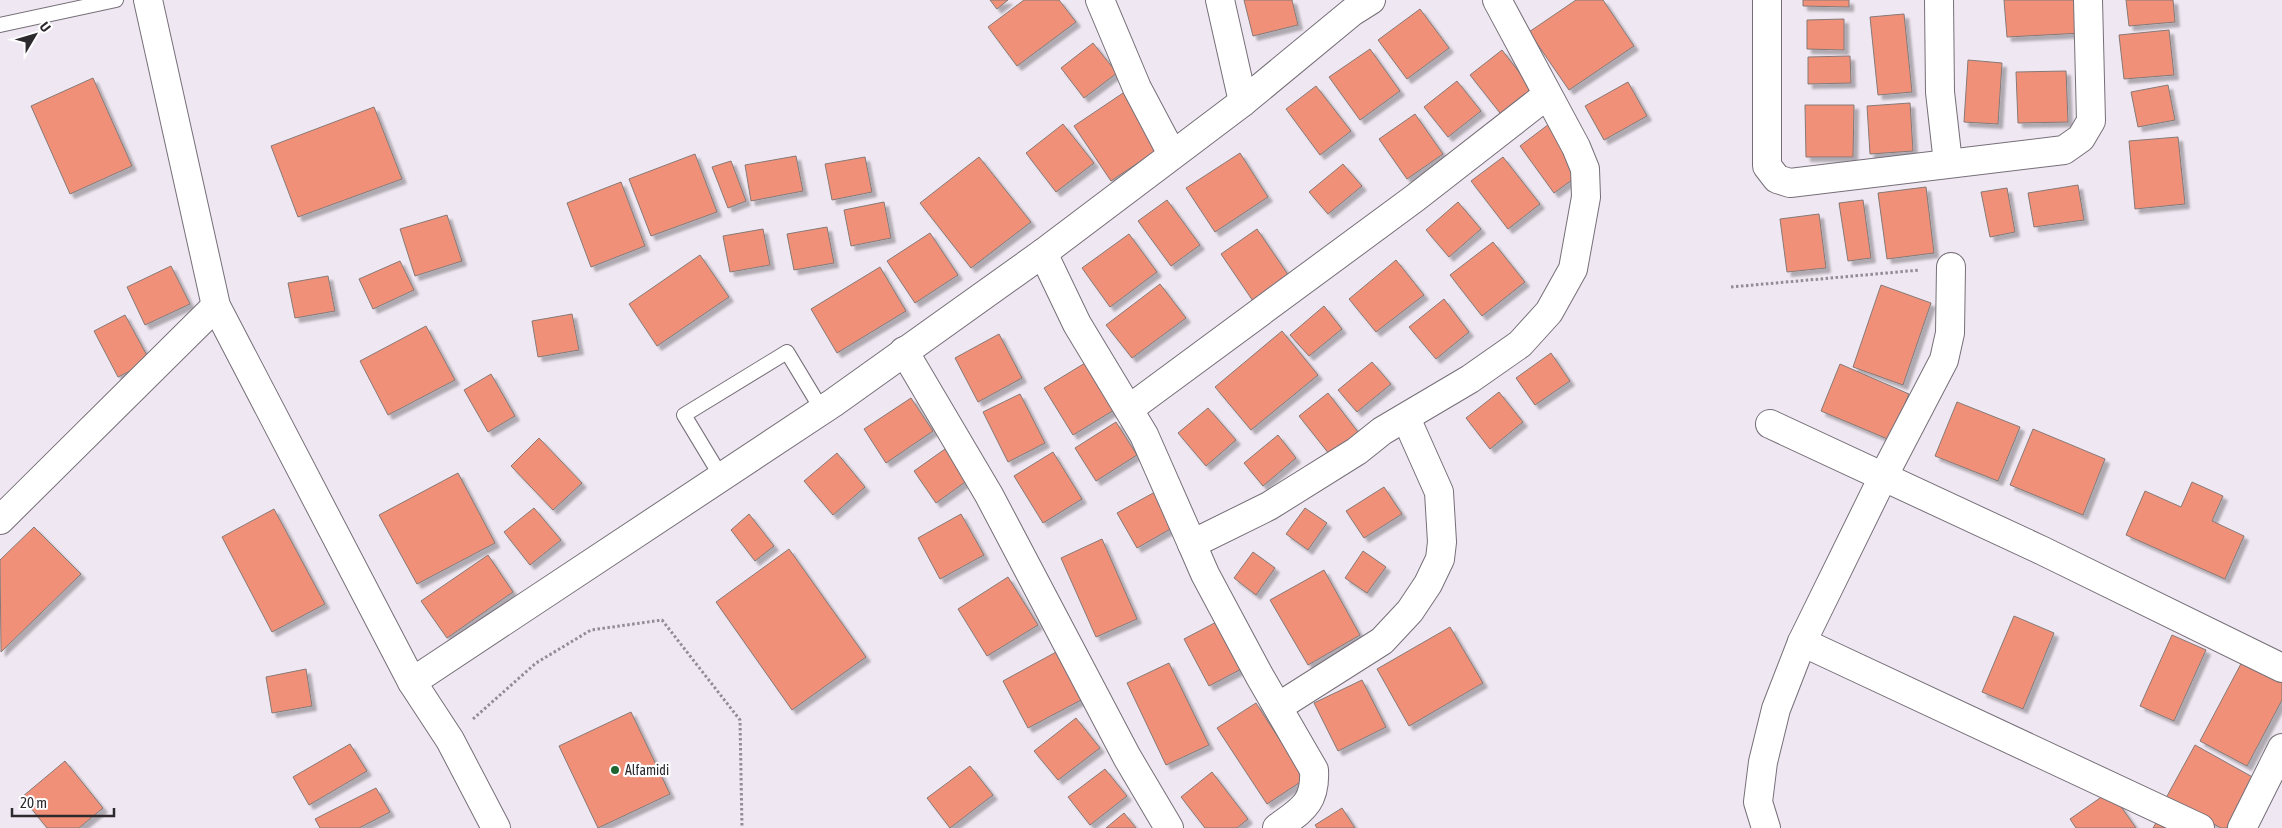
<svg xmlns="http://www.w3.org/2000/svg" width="2282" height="828" viewBox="0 0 2282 828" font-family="'Asap Condensed',sans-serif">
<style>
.building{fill:#f19079;stroke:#867976;filter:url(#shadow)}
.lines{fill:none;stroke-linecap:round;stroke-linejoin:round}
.service-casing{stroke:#766f78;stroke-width:16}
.minor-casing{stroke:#766f78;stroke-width:30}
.secondary-casing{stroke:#766f78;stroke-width:30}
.path{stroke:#928d94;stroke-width:3;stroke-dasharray:2.5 2.5;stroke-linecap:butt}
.service{stroke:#fff;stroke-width:14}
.minor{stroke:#fff;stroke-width:28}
.secondary{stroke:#fff;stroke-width:28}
.poi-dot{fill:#1f6531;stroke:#fff;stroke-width:2}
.labels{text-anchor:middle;stroke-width:4.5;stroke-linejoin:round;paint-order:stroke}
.poi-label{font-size:14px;fill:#2d2a2e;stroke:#fff;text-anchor:start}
</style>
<defs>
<filter id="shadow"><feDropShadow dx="4.5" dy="4.5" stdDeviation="1" flood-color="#0004"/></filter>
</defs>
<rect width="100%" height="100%" fill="#efe7f1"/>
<g class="building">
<polygon points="990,0 1008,0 997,9"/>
<polygon points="1024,0 1059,0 1076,22 1017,66 988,27"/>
<polygon points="1244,0 1292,0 1298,25 1253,36"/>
<polygon points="1576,0 1603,0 1634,46 1569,90 1529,32"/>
<polygon points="1803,0 1849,0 1849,7 1803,6"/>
<polygon points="2004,0 2080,0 2082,33 2007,37"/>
<polygon points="2126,0 2173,0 2175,22 2129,26"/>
<polygon points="1420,9 1449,48 1407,79 1378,40"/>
<polygon points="1904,14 1912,92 1878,95 1870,17"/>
<polygon points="1844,19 1844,50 1807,49 1807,20"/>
<polygon points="2169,30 2174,75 2124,79 2119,35"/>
<polygon points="1093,43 1117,73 1084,98 1061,68"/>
<polygon points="1370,49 1400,91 1360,120 1329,77"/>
<polygon points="1502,50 1536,94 1504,118 1470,75"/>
<polygon points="1850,56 1851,83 1808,84 1808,57"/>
<polygon points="1968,60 2002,63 1998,124 1964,122"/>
<polygon points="2066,71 2068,122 2018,123 2016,72"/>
<polygon points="93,78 132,166 70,194 31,106"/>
<polygon points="1457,81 1481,111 1448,137 1424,107"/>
<polygon points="1628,82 1647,116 1604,140 1585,106"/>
<polygon points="2168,85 2175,120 2138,127 2131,92"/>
<polygon points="1316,86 1351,131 1320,155 1286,109"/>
<polygon points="1129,89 1166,144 1111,181 1074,126"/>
<polygon points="1910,103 1913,151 1870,154 1867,106"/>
<polygon points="1805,105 1854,105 1853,157 1806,157"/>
<polygon points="374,107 402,179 298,217 271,146"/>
<polygon points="1415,114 1443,154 1407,179 1379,139"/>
<polygon points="1063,124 1094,163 1056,192 1026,153"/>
<polygon points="1549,124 1583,172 1554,193 1520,146"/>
<polygon points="2178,137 2185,204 2135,209 2129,141"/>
<polygon points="1240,153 1268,197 1215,232 1186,188"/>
<polygon points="695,154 717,212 651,236 629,179"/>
<polygon points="796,156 803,191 751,201 745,165"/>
<polygon points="865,157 872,192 832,200 825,164"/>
<polygon points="979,157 1031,222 971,268 920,203"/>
<polygon points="1503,157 1540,204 1508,229 1471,181"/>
<polygon points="731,161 746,201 728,208 712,167"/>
<polygon points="1343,164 1362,186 1328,214 1309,192"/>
<polygon points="621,182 645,246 591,267 567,203"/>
<polygon points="2078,185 2084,220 2034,227 2028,193"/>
<polygon points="1926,187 1934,253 1887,259 1878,193"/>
<polygon points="2007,188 2015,232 1990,237 1981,192"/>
<polygon points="1167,200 1200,245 1171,266 1138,221"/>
<polygon points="1863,200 1871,258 1848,261 1839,203"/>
<polygon points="884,202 891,238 851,246 844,210"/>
<polygon points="1458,202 1481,229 1449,257 1426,230"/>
<polygon points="1819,214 1826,268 1787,272 1780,219"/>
<polygon points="447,215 462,261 415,276 400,229"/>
<polygon points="827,227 834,263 794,270 787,234"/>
<polygon points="763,229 770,265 730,272 723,236"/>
<polygon points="1257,229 1289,276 1253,301 1221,254"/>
<polygon points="930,233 958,275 915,303 887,261"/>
<polygon points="1129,234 1157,272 1110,307 1082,268"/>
<polygon points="1493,242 1525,282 1482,316 1450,275"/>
<polygon points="700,255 729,297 657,346 629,304"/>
<polygon points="1396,260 1424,295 1376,332 1349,299"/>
<polygon points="400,261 414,290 373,309 359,279"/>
<polygon points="171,266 190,304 145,325 127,287"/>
<polygon points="880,267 906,311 837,353 811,309"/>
<polygon points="328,276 335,311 295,318 288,283"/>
<polygon points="1160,284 1186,318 1132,358 1106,325"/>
<polygon points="1881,285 1931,303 1903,385 1853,367"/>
<polygon points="1444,299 1469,332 1436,359 1409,327"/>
<polygon points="1324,306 1342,329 1309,356 1290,335"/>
<polygon points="572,314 579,350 538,357 532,321"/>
<polygon points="125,315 150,361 118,377 94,331"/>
<polygon points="426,326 455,380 388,415 360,361"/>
<polygon points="1282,331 1318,375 1251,430 1215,387"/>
<polygon points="999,334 1022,378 978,402 955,358"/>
<polygon points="1551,353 1570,381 1535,405 1516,378"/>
<polygon points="1090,360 1119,407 1073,435 1044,388"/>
<polygon points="1372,362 1391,384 1357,412 1338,390"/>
<polygon points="1840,364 1909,394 1890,440 1821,411"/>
<polygon points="491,374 515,416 488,432 464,390"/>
<polygon points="1499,392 1523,422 1490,449 1466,418"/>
<polygon points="1328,393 1358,432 1330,455 1299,416"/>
<polygon points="1020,394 1045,443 1008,462 983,412"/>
<polygon points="911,398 933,431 886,463 864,429"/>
<polygon points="1957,402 2020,427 1998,481 1935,456"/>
<polygon points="1208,408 1236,440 1206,466 1178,433"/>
<polygon points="1116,422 1137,455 1096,481 1075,448"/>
<polygon points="2033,429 2105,459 2083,515 2010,485"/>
<polygon points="1278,435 1296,458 1263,486 1244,463"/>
<polygon points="539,438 582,483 553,510 511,466"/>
<polygon points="945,449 968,480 936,503 914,471"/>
<polygon points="1053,452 1082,499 1043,523 1014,476"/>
<polygon points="837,453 865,487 833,515 804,481"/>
<polygon points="458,473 495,543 417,584 379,515"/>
<polygon points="2192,482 2223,496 2212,521 2244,536 2225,579 2126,535 2145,491 2181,507"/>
<polygon points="1384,487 1402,514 1364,538 1346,511"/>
<polygon points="1155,492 1174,527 1137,548 1117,513"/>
<polygon points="534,508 561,540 530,565 504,532"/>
<polygon points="1305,508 1327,523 1308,550 1286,534"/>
<polygon points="274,509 325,604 272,632 222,537"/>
<polygon points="749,514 774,546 755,561 731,530"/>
<polygon points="961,514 984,555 940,579 918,538"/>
<polygon points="34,527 81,574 1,652 0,560"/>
<polygon points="1102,539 1137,619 1096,637 1061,558"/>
<polygon points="789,549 866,657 792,710 716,602"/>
<polygon points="1363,551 1386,567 1367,593 1345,578"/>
<polygon points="1253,552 1275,568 1256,595 1234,578"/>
<polygon points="488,555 513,592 447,638 421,601"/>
<polygon points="1324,570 1360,635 1308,665 1270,600"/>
<polygon points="1008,577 1038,625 987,656 958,609"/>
<polygon points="2014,616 2054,633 2023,709 1982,692"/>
<polygon points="1224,618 1249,665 1209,686 1184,639"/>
<polygon points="1450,627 1483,683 1409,726 1377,669"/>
<polygon points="2172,635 2206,650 2174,721 2140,706"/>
<polygon points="1058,651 1083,699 1028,728 1003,681"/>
<polygon points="2243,660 2282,680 2282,700 2247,766 2200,741"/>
<polygon points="1169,663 1209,745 1166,765 1127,683"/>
<polygon points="306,669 312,706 272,713 266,677"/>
<polygon points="1362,680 1386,727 1338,751 1314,703"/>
<polygon points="1256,703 1305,779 1267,804 1217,728"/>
<polygon points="631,712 670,794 598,828 559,746"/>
<polygon points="1076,718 1100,748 1058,780 1034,751"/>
<polygon points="350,744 367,771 309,805 293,777"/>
<polygon points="2195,745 2256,779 2230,828 2221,828 2166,798"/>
<polygon points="65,761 103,808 79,828 47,828 22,797"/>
<polygon points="970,766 993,795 950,828 927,798"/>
<polygon points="1105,769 1127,796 1090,825 1068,797"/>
<polygon points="1212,772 1248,819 1237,828 1205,828 1181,797"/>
<polygon points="376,788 390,812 359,828 320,828 315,819"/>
<polygon points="2110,791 2136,828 2076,828 2070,819"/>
<polygon points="1342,808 1355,828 1317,828 1315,825"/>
<polygon points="1124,813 1136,828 1106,828"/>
<polygon points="2156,823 2166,828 2153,828"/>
</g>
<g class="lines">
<g class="service-casing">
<g id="service">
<polyline points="0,25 116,0"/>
<polyline points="722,478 684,415 787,352 822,410"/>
</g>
</g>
<g class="minor-casing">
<g id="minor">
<polyline points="1100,0 1137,88 1172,154"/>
<polyline points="1220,0 1243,102"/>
<polyline points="1767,0 1767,166 1777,179 1790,183 2064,150 2081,138 2091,121 2088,0"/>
<polyline points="1939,0 1940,92 1948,163"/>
<polyline points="1043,253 1077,324 1144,435 1192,544 1269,506 1357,451 1382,431 1470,379 1520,344 1549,312 1573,269 1586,197 1585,169 1576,147 1497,0"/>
<polyline points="904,351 989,495 1127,757 1169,828"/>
<polyline points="1129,409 1415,198 1547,95"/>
<polyline points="1770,424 2043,551 2282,668"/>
<polyline points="0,520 216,306"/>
<path d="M 1192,544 L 1205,574 L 1259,675 L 1314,770 C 1316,804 1301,810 1277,828"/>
<polyline points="1802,642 2200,828"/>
<polyline points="412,682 833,403 1043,253 1243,102 1352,12 1371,0"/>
<polyline points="1278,707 1382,641 1410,611 1428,584 1440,559 1442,542 1439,492 1406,418"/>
<polyline points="1766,828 1758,802 1763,762 1776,709 1802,642 1884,475 1944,360 1950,333 1951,267"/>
<polyline points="2242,828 2282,748"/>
</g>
</g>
<g class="secondary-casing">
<polyline id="secondary" points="148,0 216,306 412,682 450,740 496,828"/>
</g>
<g class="path">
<polyline points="1731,287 1920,270"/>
<polyline points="473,719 536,663 591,630 662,620 740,720 742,828"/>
</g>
<use href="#service" class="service"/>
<use href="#minor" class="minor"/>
<use href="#secondary" class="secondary"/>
</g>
<circle class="poi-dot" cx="615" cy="770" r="5"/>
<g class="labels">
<g class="poi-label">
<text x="625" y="775">Alfamidi</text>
</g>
</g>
<g transform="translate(35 35) rotate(52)" stroke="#ffffff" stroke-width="4" paint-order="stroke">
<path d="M0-4L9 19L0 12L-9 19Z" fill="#2d2a2e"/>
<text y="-8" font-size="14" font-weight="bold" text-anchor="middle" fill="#2d2a2e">U</text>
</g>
<path d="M12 808v8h102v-8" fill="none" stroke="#2d2a2e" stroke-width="2.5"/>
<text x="20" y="808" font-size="15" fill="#2d2a2e" stroke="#ffffff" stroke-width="4" paint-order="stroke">20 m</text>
</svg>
